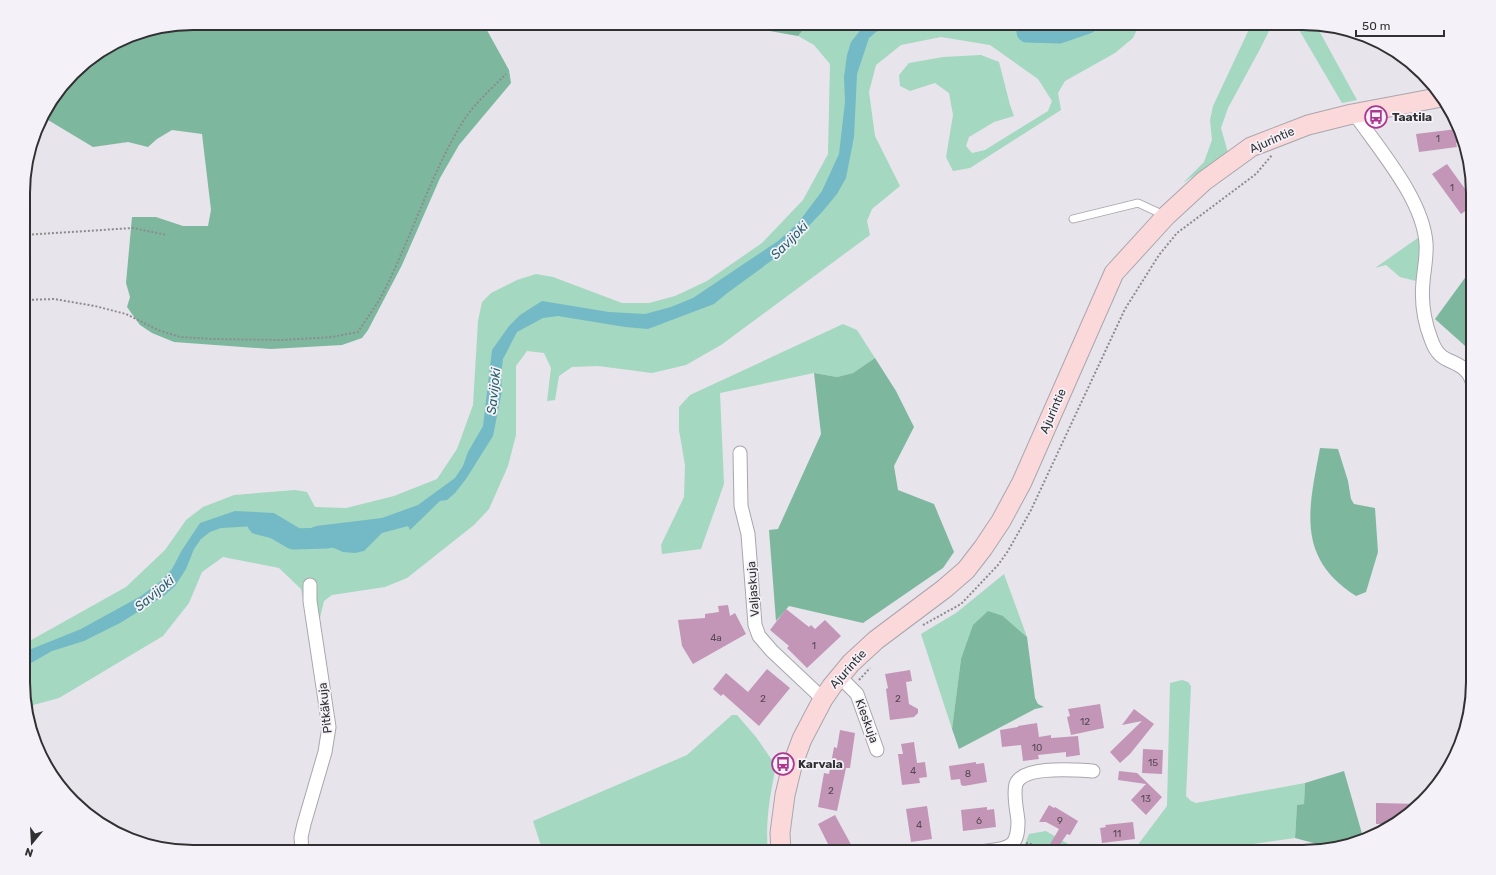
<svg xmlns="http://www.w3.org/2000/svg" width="1496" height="875" viewBox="0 0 1496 875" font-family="Rubik,sans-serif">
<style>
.green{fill:#a4d8c0}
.forest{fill:#7db89e}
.water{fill:#74b9c6}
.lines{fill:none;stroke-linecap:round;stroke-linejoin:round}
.river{stroke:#74b9c6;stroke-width:21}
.building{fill:#c396b8}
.lane-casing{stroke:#a9a6ac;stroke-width:9}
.street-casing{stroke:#a9a6ac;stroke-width:15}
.secondary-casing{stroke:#a9a6ac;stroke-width:21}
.path{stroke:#8d8b90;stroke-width:2;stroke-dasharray:2 2;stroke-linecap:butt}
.lane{stroke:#fff;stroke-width:7}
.street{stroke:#fff;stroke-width:13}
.secondary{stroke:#fbd9db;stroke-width:19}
.labels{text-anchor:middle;stroke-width:3.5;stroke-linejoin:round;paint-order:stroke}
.number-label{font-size:10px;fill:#564a54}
.poi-label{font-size:12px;font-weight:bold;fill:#313032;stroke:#f4f2f8;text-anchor:start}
.street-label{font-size:12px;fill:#313032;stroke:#f4f2f8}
.water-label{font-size:13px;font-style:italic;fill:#276069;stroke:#f4f2f8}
.rim{fill:none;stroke:#313032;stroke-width:2}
</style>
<rect width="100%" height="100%" fill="#e7e4eb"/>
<g class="green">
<polygon points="809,23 1140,23 1133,38 1115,53 1065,81 1058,93 1061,110 970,168 953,171 946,157 953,115 949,93 935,83 910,91 900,86 899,75 909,63 943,57 981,55 999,62 1010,105 1014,116 994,122 969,137 966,146 972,153 985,150 1048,111 1052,101 1038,79 990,45 941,37 901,45 876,65 869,92 875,136 900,186 872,209 867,221 870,235 721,345 686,365 652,373 598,366 572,367 559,376 555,400 547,401 551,368 544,353 527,351 516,366 516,435 508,466 489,509 474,525 407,578 385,587 332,595 324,601 319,622 309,625 301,589 279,568 223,557 202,572 189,603 163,636 59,698 26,707 24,644 126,587 165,550 186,520 203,507 234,495 295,490 307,492 315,507 346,508 394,496 437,479 457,449 473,405 478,321 482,302 491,293 517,280 536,274 553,277 622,303 649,303 675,296 707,281 762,243 803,200 828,154 830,64 814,45 798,36"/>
<polygon points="1252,23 1273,23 1260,49 1228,108 1221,128 1228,153 1183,183 1204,162 1212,140 1210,120 1213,106"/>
<polygon points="1295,23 1316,25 1357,100 1342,103"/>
<polygon points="1422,235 1420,282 1400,277 1386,265 1375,268"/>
<polygon points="843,324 857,330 875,358 853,373 837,377 814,373 720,393 724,484 701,549 662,554 661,545 684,497 685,465 679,430 679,407 690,395"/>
<polygon points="1004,574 1027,637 1003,616 961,659 952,729 921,634 956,613"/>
<polygon points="1182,680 1188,682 1191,686 1186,796 1191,801 1196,803 1305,783 1304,804 1297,805 1295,838 1211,850 1211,852 1098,852 1137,846 1167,806 1170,683"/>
<path d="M 732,715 L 737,715 L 756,737 L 776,766 C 770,795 765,822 768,852 L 543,852 L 533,821 L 687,755 Z"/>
<polygon points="1046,831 1082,852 1020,852 1024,847 1029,834"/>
</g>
<g class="forest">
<polygon points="193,23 483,23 509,70 511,83 459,145 440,178 402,265 368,330 362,338 342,345 271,349 174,342 152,333 140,325 127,307 130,297 126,283 132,217 156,217 183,226 208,226 211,210 202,134 172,130 157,139 148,147 128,142 93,147 48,120 44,113 81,65 128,36"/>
<polygon points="754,23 809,23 798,36 764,30"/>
<polygon points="1470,271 1473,272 1473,353 1435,319"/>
<polygon points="875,358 896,391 914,427 894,466 898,490 934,504 954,552 943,568 863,623 789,606 776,621 769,530 778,529 821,434 814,373 837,377 853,373"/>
<path d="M 1320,448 L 1338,449 L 1348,481 L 1351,499 L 1354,504 L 1375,508 L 1378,552 L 1366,592 L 1356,596 C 1295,557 1309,508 1320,448 Z"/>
<polygon points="988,611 1003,616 1027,637 1035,698 1038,704 1044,707 1035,709 959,749 952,729 961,659 973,625"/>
<polygon points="1344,771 1363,837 1328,847 1295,838 1297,805 1304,804 1305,783"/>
</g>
<g class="water">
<polygon points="866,23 894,23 876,32 869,38 857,74 854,137 846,178 837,194 822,212 786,250 726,294 714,304 648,329 625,327 558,316 543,318 517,332 503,359 501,376 502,391 493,436 466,479 455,493 447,500 440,501 410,530 408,526 382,533 364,551 355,553 343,552 311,538 287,535 257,526 221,528 210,532 201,539 194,549 186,569 175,586 165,595 120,623 84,641 52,651 24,667 24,652 81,629 141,596 162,580 172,569 182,550 200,523 235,511 274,513 304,531 316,526 382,518 418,505 455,478 463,466 468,452 483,426 492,350 509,326 520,315 542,301 609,312 645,314 671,307 693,298 778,241 798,223 822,191 839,154 845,102 844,77 847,55 851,42"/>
<path d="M 985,23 L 1086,23 C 1047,40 1025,32 985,23 Z"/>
</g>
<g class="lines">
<g class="river">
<polyline points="1027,32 1059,33 1088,23"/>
<polyline points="258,524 274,528 293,539 327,538 339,536"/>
</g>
</g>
<g class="building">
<polygon points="1457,129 1461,143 1456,143 1457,147 1419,152 1416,134"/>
<polygon points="1447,164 1473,200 1473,206 1461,214 1432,174"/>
<polygon points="728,605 730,616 735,613 746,634 693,664 682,646 678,620 705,618 705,614 719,612 718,606"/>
<polygon points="786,609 809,627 811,625 815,629 825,620 841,636 807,668 787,648 789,646 770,630"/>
<polygon points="767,669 790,688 759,726 723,694 721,696 713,689 726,673 748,692"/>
<polygon points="910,670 912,681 906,682 909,704 918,709 918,713 914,717 890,720 886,689 888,688 885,674"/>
<polygon points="1100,704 1104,728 1071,735 1067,717 1070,716 1068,709"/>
<polygon points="1134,709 1154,724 1130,754 1120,763 1110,752 1142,721 1122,725"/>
<polygon points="1037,723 1039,737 1051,735 1051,738 1078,736 1080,755 1066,757 1066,752 1038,755 1039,759 1023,761 1021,745 1002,747 1000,730 1018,727 1018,726"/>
<polygon points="840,730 855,733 850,768 846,768 837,811 818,807 824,773 829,774 834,747 837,748"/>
<polygon points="914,742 917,763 925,762 927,777 919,778 920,783 902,785 898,754 903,754 901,744"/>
<polygon points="1143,749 1163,750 1162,774 1142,773"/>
<polygon points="976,762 976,764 984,763 987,782 964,786 961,785 960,779 951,780 949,766"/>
<polygon points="1119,771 1137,773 1162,797 1146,815 1131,800 1146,784 1118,780"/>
<polygon points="1376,803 1421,804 1394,824 1376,824"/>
<polygon points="1049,805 1054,808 1055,807 1078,821 1070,835 1067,834 1056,850 1049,846 1059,829 1046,822 1039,822"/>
<polygon points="927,806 932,839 911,842 906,809"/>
<polygon points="987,807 987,810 994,809 996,827 963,831 961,810"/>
<polygon points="835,815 855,852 832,852 818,824"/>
<polygon points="1133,822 1135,839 1102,843 1100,828 1106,827 1105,825"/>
</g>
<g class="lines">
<g class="lane-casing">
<polyline id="lane" points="1073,219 1138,203 1166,216"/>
</g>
<g class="street-casing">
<g id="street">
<path d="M 1352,114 L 1359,120 C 1383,154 1423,201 1426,243 C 1427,257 1424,269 1423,282 C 1421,302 1424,321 1431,339 C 1440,366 1455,357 1467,372 C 1470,375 1471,379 1473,383"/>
<polyline points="740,453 741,506 748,534 755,625 759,636 772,651 823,699"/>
<polyline points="839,676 857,694 877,750"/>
<polyline points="302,852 301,837 304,824 325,752 329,727 310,601 310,585"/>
<path d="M 980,852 C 990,850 1004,851 1012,844 C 1018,838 1018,828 1018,821 C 1017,810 1013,795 1016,784 C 1023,765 1077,770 1093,771"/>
</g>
</g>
<g class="secondary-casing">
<polyline id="secondary" points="781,852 780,833 785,795 792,766 802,739 823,699 832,686 851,663 876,640 944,589 966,570 983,548 1001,521 1022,482 1114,273 1166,216 1204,181 1251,147 1308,125 1352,114 1442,97"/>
</g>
<g class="path">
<polyline points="24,235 133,228 167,235"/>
<path d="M 24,300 L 54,299 L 95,306 L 126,314 L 158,330 L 180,337 L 213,339 L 282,340 L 332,337 L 358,332 C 367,318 377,305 384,291 C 412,236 430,176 462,123 C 473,105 491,89 506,74"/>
<polyline points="923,625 961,604 998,565 1008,551 1031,510 1125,309 1159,255 1177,233 1256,174 1272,155"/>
<polyline points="859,680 870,668"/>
<polyline points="1026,843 1044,847 1051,852"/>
</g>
<use href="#lane" class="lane"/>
<use href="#street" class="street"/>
<use href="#secondary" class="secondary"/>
</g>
<defs>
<g id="bus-ring" transform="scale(1.15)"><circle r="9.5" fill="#f4f2f8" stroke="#ad378f" stroke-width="1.5"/><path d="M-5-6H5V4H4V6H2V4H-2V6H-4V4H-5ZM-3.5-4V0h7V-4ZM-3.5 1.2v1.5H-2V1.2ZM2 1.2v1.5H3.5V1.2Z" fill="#ad378f"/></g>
</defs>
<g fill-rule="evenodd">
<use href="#bus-ring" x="1376" y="117"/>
<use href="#bus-ring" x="783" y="764"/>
</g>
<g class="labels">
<g class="number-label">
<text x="1438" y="142">1</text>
<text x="1452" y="191">1</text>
<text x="716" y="641">4a</text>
<text x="814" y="649">1</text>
<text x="763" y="702">2</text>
<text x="898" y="702">2</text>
<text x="1085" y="725">12</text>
<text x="1037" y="751">10</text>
<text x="1153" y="766">15</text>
<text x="913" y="774">4</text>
<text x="968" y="777">8</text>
<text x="831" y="794">2</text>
<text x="1146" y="802">13</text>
<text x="979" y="824">6</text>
<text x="1060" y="824">9</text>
<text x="919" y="828">4</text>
<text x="1117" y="837">11</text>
</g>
<g class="poi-label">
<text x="1392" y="121">Taatila</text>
<text x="798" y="768">Karvala</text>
</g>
<g class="street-label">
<text transform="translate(1272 140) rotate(-24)" y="4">Ajurintie</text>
<text transform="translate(1053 411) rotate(-66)" y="4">Ajurintie</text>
<text transform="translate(753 589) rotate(-94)" y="4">Valjaskuja</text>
<text transform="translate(848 669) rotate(-48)" y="4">Ajurintie</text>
<text transform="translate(325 708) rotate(-96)" y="4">Pitkäkuja</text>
<text transform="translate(867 721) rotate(70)" y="4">Kieskuja</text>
</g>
<g class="water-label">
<text transform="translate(789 240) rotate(-45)" y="5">Savijoki</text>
<text transform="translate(493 391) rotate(-84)" y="5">Savijoki</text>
<text transform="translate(154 593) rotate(-40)" y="5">Savijoki</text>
</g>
</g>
<path d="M0 0H1496V875H0ZM193 30H1303A163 163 0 0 1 1466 193V682A163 163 0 0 1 1303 845H193A163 163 0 0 1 30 682V193A163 163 0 0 1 193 30Z" fill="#f4f2f8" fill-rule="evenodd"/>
<path class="rim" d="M193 30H1303A163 163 0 0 1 1466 193V682A163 163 0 0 1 1303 845H193A163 163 0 0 1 30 682V193A163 163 0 0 1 193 30Z"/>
<g transform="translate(32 843) rotate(198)" stroke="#f4f2f8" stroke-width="3" paint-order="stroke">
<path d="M0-3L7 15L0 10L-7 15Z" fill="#313032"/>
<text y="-6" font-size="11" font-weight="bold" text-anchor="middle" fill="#313032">N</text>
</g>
<path d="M1356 30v6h88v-6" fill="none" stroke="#313032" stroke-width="2"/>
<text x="1362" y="30" font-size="12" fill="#313032" stroke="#f4f2f8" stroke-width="3" paint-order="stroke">50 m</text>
</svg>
